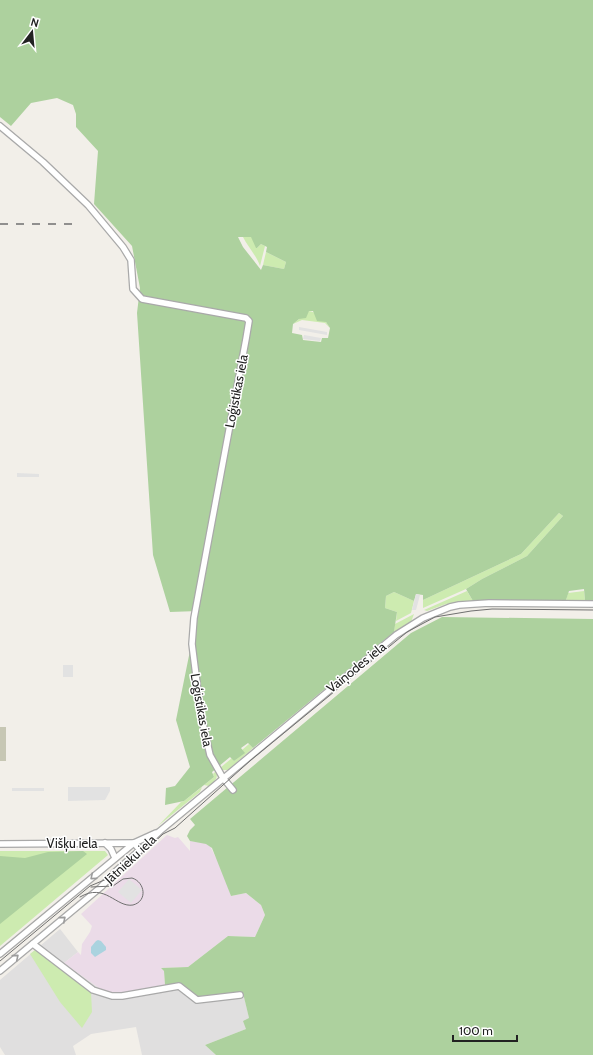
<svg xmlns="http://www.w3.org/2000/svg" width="593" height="1055" viewBox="0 0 593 1055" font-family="Cabin,sans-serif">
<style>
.residential{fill:#e0dfdf}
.industrial{fill:#ebdbe8}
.construction{fill:#c7c7b4}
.grass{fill:#cdebb0}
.forest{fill:#add19e;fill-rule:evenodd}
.parking{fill:#e2e2e2}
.water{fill:#aad3df}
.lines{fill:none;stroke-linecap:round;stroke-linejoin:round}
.minor-casing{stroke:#a9a9a9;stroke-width:8}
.minor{stroke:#fff;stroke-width:5.5}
.tram{stroke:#707070;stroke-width:1}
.rail{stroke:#707070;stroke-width:1.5;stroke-dasharray:8 8;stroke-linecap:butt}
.oneway{stroke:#9c9c9c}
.labels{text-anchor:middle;stroke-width:3;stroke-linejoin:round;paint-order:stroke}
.street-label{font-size:13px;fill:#222;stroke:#fff}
</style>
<rect width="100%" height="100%" fill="#f2efe9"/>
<polygon class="residential" points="60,929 78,952 64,963 106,993 117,995 181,983 198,997 243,992 249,1018 246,1029 205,1045 216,1055 142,1055 136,1027 91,1034 73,1046 76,1055 5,1055 0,1047 0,980"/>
<polygon class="industrial" points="167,835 175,838 178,837 190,851 190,841 206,843 210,846 222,870 231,896 246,893 261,905 265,915 255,937 228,936 188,967 161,968 164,971 165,985 117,995 106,993 64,963 78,952 81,955 82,944 90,932 92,926 81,914"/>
<rect class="construction" x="0" y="727" width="6" height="34"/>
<g class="grass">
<path d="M 243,237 L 252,237 L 257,248 L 261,244 L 265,246 L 260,266 C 256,255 248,247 243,237 Z"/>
<polygon points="266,252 286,262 284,269 263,265"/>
<path d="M 309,311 C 317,312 326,321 330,328 L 325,323 L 302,320 L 293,324 Z"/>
<polygon points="559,513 563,516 527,556 482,579 466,589 423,608 423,600 521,554"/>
<polygon points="467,591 473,601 446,604 427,611 424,610"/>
<polygon points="584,591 585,601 566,600 568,593"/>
<polygon points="394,592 414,601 411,613 396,621 397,612 385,608 386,596"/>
<polygon points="414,614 411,622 394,632 395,624"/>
<polygon points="249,744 253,748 228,770 222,770 220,768 232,758 234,761 244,753 242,750"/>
<path d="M 216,771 C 219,778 214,782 209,786 L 204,785 L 214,777 L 213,774 Z"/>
<polygon points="202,787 200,792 158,826 181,802 184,801"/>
<polygon points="0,851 105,851 108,855 0,946"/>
<polygon points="35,950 40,953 91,992 92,1012 82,1028 60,1002 30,954"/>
</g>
<g class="forest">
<path d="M 0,0 L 593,0 L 593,601 L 585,601 L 584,589 L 569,591 L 566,600 L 473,601 L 466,589 L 482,579 L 527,556 L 563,516 L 559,513 L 521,554 L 423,600 L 423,595 L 416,594 L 414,601 L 394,592 L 386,596 L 385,608 L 397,612 L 394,632 L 253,748 L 248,743 L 241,748 L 245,753 L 234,761 L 230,757 L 212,772 L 214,777 L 184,801 L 165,805 L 166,788 L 175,786 L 190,767 L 176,720 L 198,611 L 170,612 L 153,555 L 137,313 L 140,288 L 132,246 L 94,204 L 98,151 L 76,127 L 76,114 L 73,105 L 57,98 L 31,103 L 11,126 L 0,117 ZM 238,237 L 251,237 L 256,248 L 257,248 L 261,244 L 267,247 L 266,252 L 286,262 L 284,269 L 263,265 L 261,270 L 243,247 ZM 309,311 L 313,311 L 317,321 L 326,322 L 330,328 L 328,338 L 322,338 L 321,342 L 303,340 L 302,335 L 292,333 L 293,324 L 299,319 L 306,318 Z"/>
<polygon points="442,617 593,619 593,1055 216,1055 205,1045 246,1029 243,1021 249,1018 243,993 198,997 181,983 165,985 164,971 161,968 188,967 228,936 255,937 265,915 261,905 246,893 231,896 212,848 206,844 190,841 187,836 190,830 195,825 190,819 411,633"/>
<polygon points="83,851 87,854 0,924 0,856 25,858 48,852"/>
</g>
<g class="parking">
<polygon points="299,327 327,332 327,335 299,330"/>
<polygon points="304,335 321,338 320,341 303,339"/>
<polygon points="17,473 39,474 39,477 17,477"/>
<polygon points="416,594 420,595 416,610 412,610"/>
<rect x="63" y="665" width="10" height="12"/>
<polygon points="68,787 110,787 110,791 105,800 68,801"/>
<rect x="12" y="788" width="32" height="3"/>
<polygon points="129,879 142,890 131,903 118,892"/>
</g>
<polygon class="water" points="98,940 101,941 106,947 106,950 95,957 91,953 91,947 96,941"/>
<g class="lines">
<g class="minor-casing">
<g id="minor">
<polyline points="0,126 43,162 88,205 123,247 131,260 133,289 142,299 246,318 249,321 246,339 207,548 194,618 192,644 201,715 210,755 223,778 233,790"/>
<polyline points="105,843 111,849 115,858"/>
<polyline points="0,844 134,843 140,850"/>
<polyline points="33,944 93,990 112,996 122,996 179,986 197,1000 240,995"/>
<polyline points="0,954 134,843 156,833"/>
<polyline points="0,971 101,887 115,872 140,850 160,831 396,635 423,618 450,607 459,605 489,603 593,604"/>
</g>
</g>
<use href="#minor" class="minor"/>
<g class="tram">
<path d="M 80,897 C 105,882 116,908 133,905 C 148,901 145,882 132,878 L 123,879 L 113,886 L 91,887"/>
<polyline points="0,961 90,886 114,876 135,860 163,834 175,828 251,760 407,632 435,617 471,611 492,609 593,610"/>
</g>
<polyline class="rail" points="0,224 72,224"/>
</g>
<defs><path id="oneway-chevron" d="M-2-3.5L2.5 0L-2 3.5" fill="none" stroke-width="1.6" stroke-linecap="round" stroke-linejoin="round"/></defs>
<g class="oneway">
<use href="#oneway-chevron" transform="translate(93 877) rotate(140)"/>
<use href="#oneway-chevron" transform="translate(63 919) rotate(-40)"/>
<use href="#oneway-chevron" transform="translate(16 957) rotate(-40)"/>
</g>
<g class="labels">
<g class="street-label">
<text transform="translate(236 391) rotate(-79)" y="5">Loģistikas iela</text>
<text transform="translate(356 667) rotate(-39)" y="5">Vaiņodes iela</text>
<text transform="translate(202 710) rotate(80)" y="5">Loģistikas iela</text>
<text x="72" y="848">Višķu iela</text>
<text transform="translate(130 859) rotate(-43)" y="5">Jātnieku iela</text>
</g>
</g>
<g transform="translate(32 32) rotate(16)" stroke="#ffffff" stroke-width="3" paint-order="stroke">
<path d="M0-3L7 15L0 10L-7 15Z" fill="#222222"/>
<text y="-6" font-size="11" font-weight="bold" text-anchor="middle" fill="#222222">N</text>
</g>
<path d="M453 1035v6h64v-6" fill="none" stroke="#222222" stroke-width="2"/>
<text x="459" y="1035" font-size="12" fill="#222222" stroke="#ffffff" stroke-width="3" paint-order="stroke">100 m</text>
</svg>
